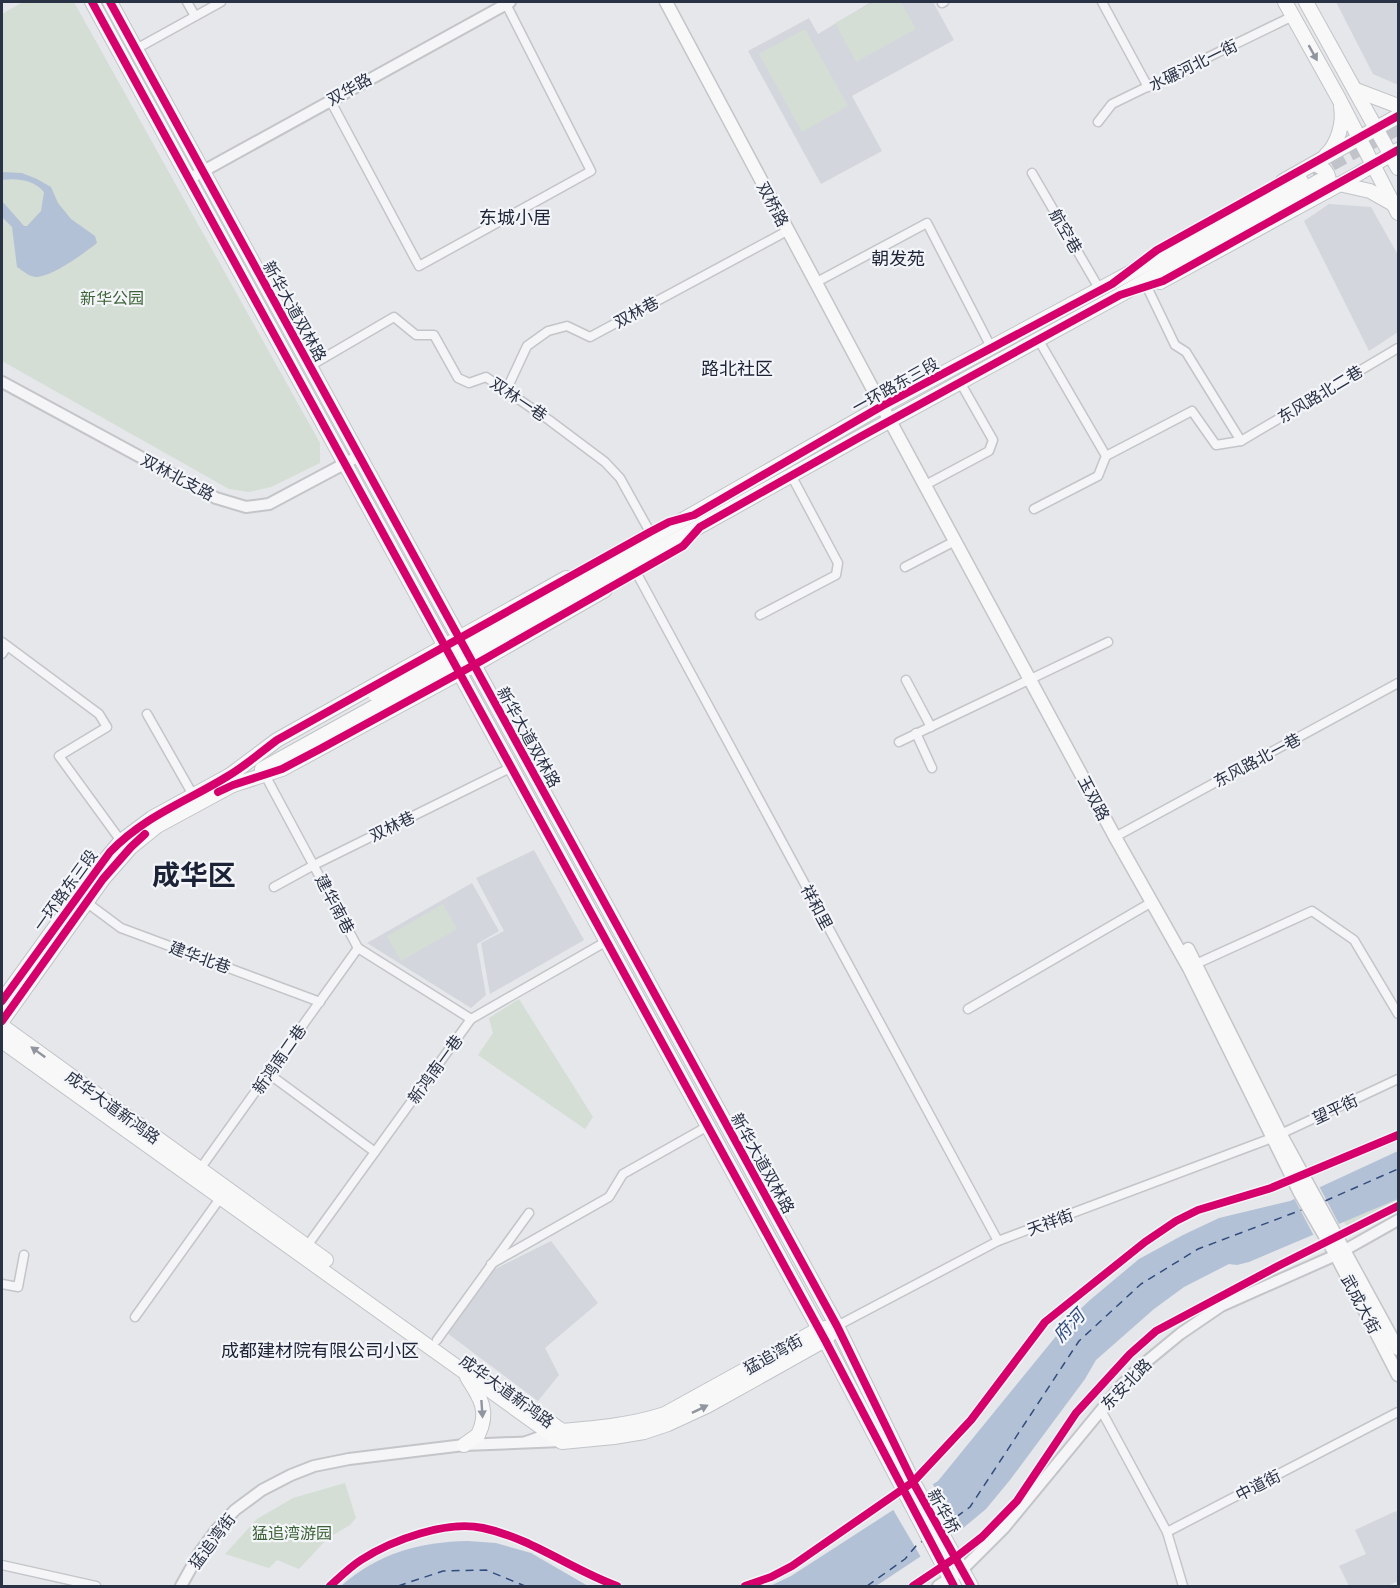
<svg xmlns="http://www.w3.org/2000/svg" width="1400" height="1588" viewBox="0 0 1400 1588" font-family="'PT Sans Narrow','Noto Sans SC',sans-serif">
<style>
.built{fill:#d3d6dd}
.green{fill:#d4ded5}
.water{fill:#b3c1d6}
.pier{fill:#e5e7ea}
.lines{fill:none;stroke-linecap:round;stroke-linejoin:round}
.ferry{stroke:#314d7d;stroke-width:1.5;stroke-dasharray:8 6;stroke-linecap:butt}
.primary-tunnel{stroke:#c0c3c9;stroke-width:14;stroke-dasharray:14 7;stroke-linecap:butt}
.minor-casing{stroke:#c3c5c8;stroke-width:11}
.tertiary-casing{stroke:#c3c5c8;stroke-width:14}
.secondary-casing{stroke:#c3c5c8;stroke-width:15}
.primary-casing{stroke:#c1c4c8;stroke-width:16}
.minor{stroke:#f5f5f7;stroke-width:8}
.tertiary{stroke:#f5f5f7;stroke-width:10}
.secondary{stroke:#f8f8f8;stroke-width:12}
.primary{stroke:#f8f8f8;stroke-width:14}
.primary-bridge-casing{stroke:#c1c4c8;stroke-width:16;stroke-linecap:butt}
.primary-bridge{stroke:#f8f8f8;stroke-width:14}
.cycleway-casing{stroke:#f4f5f9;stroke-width:11}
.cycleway{stroke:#d6006c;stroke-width:8}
.oneway{fill:#91959f}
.labels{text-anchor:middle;stroke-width:4.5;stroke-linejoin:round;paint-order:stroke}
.street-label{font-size:16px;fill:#2a3246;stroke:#f4f5f9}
.park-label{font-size:16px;fill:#3b6236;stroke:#f4f5f9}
.neighbourhood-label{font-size:18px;fill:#1c2337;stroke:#f4f5f9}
.water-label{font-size:18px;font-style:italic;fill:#314d7d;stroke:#f4f5f9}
.town-label{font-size:28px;font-weight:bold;fill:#1c2337;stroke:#f4f5f9}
</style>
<rect width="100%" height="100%" fill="#e5e7ea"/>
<g class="built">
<polygon points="871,2 933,2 954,40 852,96 882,151 821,184 748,51 809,18 818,34"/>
<polygon points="1336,2 1398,2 1398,85 1373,74"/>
<polygon points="1329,204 1371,207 1398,255 1398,332 1369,351 1304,221"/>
<polygon points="534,850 584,940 490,994 481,943 504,931 476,878"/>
<polygon points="472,883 499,931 477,944 486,995 471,1008 367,943"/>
<polygon points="551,1241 598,1303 545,1348 559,1375 538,1401 447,1333 495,1269"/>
<polygon points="1396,1511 1398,1516 1398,1581 1388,1586 1349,1586 1339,1566 1366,1554 1355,1530"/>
</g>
<g class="green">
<polygon points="23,2 74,2 320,443 320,463 271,487 249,492 229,489 2,361 2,14"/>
<polygon points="874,2 901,2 916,29 856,62 835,23"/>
<polygon points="805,29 848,106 802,132 759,54"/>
<polygon points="443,904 457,929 401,961 387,936"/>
<polygon points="519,999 593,1117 585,1129 478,1055 493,1033 489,1018"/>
<polygon points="1398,1199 1398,1212 1359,1231 1349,1228 1343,1221"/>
<polygon points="345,1483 356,1518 350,1525 328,1538 299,1569 277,1560 269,1568 225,1554 257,1519 293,1498"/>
</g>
<g class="water">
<path d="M 2,172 L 22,173 L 37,179 L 51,187 L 58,203 L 71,219 L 95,236 L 97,243 C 83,254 56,274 38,277 C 31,278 23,271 17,267 L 12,227 L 2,217 L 2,201 L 24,226 L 27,226 L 41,211 L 44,192 C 34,180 17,178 2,180 Z"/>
<polygon points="1398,1151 1398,1199 1249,1262 1237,1265 1229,1264 1184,1287 1154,1309 1096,1360 1085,1379 1010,1480 986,1509 962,1529 876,1586 770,1586 791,1576 938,1481 1070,1319 1090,1300 1139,1259 1183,1235 1219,1218 1290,1201"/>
<path d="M 468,1541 L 496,1543 L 531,1553 L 588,1586 L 341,1586 C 378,1553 420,1542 468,1541 Z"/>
</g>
<g class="pier">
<polygon points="1319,1186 1340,1226 1314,1236 1294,1198"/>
<polygon points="932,1483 961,1533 922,1559 891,1506"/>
</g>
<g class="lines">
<g class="ferry">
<polyline points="1325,1201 1398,1169"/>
<polyline points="945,1525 970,1507 1079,1341 1141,1284 1198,1249 1304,1209"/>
<polyline points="398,1586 443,1571 486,1570 525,1586"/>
<polyline points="867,1586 905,1559 916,1546 924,1540"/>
</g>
<polyline class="primary-tunnel" points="1313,174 1398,128"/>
<g class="minor-casing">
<g id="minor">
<polyline points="187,2 195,16"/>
<polyline points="1102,2 1148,87"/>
<polyline points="942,3 944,2"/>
<polyline points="136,49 221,2"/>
<polyline points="330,100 419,266 591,171 506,4"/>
<polyline points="1098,122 1112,104 1293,16"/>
<polyline points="1032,173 1100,290"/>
<polyline points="815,283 927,223 991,347"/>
<polyline points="1147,287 1175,345 1186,352 1241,441 1398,348"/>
<polyline points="310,366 394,317 416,335 434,335 458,378 469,383 486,377 549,420 605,462 620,478 650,532"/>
<polyline points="506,391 527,346 548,331 567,326 590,337 787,231"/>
<polyline points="1106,456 1192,411 1216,445 1241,441"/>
<polyline points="931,482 989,451 993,440 960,382"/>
<polyline points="1034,509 1098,476 1106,456 1038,339"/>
<polyline points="905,567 955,541"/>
<polyline points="636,572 998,1241"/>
<polyline points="760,615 836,575 838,563 791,475"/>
<polyline points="2,642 99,714 107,727 59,756 121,841"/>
<polyline points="2,654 7,646"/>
<polyline points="906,680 931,727"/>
<polyline points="147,714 193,795"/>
<polyline points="916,733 932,768"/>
<polyline points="899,742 1108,642"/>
<polyline points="265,775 358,948 471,1019"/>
<polyline points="1115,837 1398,683"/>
<polyline points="274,887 314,865 512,767"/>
<polyline points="86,902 121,928 320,1002"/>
<polyline points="1196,964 1312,911 1354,940 1398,1014"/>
<polyline points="968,1009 1152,902"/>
<polyline points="269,1074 375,1152"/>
<polyline points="200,1169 358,948"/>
<polyline points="307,1246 471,1019 607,941"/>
<polyline points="491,1264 609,1197 623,1174 708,1126"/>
<polyline points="2,1284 18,1287 24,1255"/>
<polyline points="135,1317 221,1197"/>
<polyline points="837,1326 998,1241 1272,1138 1398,1079"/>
<polyline points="437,1340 529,1213"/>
<polyline points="1101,1410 1167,1532 1183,1586"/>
<polyline points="1167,1532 1398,1412"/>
<polyline points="2,1565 96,1586"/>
</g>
</g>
<g class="tertiary-casing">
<g id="tertiary">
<polyline points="189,179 510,2"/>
<polyline points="2,382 216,498 246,507 269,504 359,456"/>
<polyline points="526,1442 554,1432"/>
<polyline points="181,1586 200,1552 216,1530 235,1510 262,1490 291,1475 314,1466 349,1459 464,1445 562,1441"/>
<polyline points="938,1586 962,1570 1004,1528 1121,1386 1140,1367 1180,1334 1221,1306 1336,1255 1398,1220"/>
</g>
</g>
<g class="secondary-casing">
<g id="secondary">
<polyline points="666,2 869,382 1115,837 1189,968 1300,1193 1336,1255 1398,1375"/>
<polyline points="1188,949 1281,1135 1398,1349"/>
</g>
</g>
<g class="primary-casing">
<g id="primary">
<polyline points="92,2 825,1340 954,1586"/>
<polyline points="110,2 837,1326 913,1482 971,1586"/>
<polyline points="1285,2 1339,99 1398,213"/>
<polyline points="1306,2 1398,168"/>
<polyline points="1356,90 1398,106"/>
<path d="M 1326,155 C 1338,144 1344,122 1341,107"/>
<path d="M 1314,164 C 1327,168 1332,178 1327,191"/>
<polyline points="1283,181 1398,116"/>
<polyline points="1339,184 1370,191 1393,204"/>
<polyline points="1160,282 1353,177 1398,150"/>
<polyline points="560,590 882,406 1301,181"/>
<polyline points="566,601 860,437 1120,295 1319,181"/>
<polyline points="262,769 383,702"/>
<polyline points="229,776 277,740 566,578"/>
<polyline points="233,785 282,769 474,665 605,590"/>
<polyline points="2,1001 94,873 121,841 152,818 234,773"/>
<polyline points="2,1021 103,879 131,847 157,826 240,781"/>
<polyline points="2,1026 326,1260"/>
<polyline points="2,1041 562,1442 614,1437 644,1432 668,1424 707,1406 825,1340 831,1333"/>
<path d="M 551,1423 L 562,1431 C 598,1428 631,1425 665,1414 L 819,1329 L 826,1328"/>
<path d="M 464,1445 L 478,1435 C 490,1411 480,1397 467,1377"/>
</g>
</g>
<use href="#minor" class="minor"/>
<use href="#tertiary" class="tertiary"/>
<use href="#secondary" class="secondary"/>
<use href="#primary" class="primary"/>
<g class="primary-bridge-casing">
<g id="primary-bridge">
<polyline points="375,694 560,590"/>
<polyline points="383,702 566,601"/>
</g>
</g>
<use href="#primary-bridge" class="primary-bridge"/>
<g class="cycleway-casing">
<g id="cycleway">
<polyline points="92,2 825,1340 954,1586"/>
<polyline points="110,2 837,1326 913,1482 971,1586"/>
<polyline points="218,792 233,785 282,769 320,749 474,665 683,546 700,527 860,437 1120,295 1163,281 1398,150"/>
<path d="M 2,1001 L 110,852 C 146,815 186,802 228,776 C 245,766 261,752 277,740 L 650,532 L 669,522 L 694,515 L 882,406 L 1112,284 L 1157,250 L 1398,116"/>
<polyline points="2,1021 103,879 131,847 145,834"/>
<path d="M 330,1586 C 340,1577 350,1567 361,1560 C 392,1540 447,1520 483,1528 C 531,1538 572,1570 617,1586"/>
<polyline points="745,1586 771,1577 792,1566 913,1482 971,1420 1045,1322 1145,1242 1176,1221 1198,1210 1271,1188 1398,1135"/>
<polyline points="913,1586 955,1558 982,1537 1017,1501 1076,1413 1130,1354 1156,1331 1278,1266 1398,1206"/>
</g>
</g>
<use href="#cycleway" class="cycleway"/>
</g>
<defs><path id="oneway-solid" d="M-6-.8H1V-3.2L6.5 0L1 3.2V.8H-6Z" transform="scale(1.5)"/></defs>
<g class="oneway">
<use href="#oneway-solid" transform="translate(1313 53) rotate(61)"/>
<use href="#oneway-solid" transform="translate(38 1052) rotate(-144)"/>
<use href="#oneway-solid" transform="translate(482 1409) rotate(86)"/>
<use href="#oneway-solid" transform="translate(700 1409) rotate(-26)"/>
</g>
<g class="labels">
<g class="street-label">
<text transform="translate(1193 65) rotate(-26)" y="6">水碾河北一街</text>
<text transform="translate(349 89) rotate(-29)" y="6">双华路</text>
<text transform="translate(773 204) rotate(62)" y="6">双桥路</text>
<text transform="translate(1066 231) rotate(60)" y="6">航空巷</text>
<text transform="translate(295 311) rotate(61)" y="6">新华大道双林路</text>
<text transform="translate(636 312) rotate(-28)" y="6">双林巷</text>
<text transform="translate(895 385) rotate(-29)" y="6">一环路东三段</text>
<text transform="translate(1320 394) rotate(-31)" y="6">东风路北二巷</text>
<text transform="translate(519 399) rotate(34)" y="6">双林一巷</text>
<text transform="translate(178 477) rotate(28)" y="6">双林北支路</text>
<text transform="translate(529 737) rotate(61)" y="6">新华大道双林路</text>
<text transform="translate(1257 760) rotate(-28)" y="6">东风路北一巷</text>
<text transform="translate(1094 798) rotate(62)" y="6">玉双路</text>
<text transform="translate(392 826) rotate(-26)" y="6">双林巷</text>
<text transform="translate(65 890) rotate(-54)" y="6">一环路东三段</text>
<text transform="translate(335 904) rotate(62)" y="6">建华南巷</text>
<text transform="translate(817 907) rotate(62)" y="6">祥和里</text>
<text transform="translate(200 957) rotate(20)" y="6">建华北巷</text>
<text transform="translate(279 1059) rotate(-55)" y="6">新鸿南二巷</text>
<text transform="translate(435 1069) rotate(-54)" y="6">新鸿南一巷</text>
<text transform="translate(113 1107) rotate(36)" y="6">成华大道新鸿路</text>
<text transform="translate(1335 1109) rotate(-25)" y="6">望平街</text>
<text transform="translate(763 1163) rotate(61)" y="6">新华大道双林路</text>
<text transform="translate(1050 1222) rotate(-20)" y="6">天祥街</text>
<text transform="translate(1361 1304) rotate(62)" y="6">武成大街</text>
<text transform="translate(773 1354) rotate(-29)" y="6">猛追湾街</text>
<text transform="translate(1126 1384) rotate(-46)" y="6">东安北路</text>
<text transform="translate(507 1391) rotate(36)" y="6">成华大道新鸿路</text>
<text transform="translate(1258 1485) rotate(-27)" y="6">中道街</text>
<text transform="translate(944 1511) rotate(61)" y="6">新华桥</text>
<text transform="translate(212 1541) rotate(-53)" y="6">猛追湾街</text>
</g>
<g class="park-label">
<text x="112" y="304">新华公园</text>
<text x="292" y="1539">猛追湾游园</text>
</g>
<g class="neighbourhood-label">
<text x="515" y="224">东城小居</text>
<text x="898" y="265">朝发苑</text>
<text x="737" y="375">路北社区</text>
<text x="320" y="1357">成都建材院有限公司小区</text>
</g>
<g class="water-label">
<text transform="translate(1069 1326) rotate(-47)" y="6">府河</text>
</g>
<g class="town-label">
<text x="194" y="885">成华区</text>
</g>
</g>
<rect width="1400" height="1588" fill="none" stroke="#2a3246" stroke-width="6"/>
</svg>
